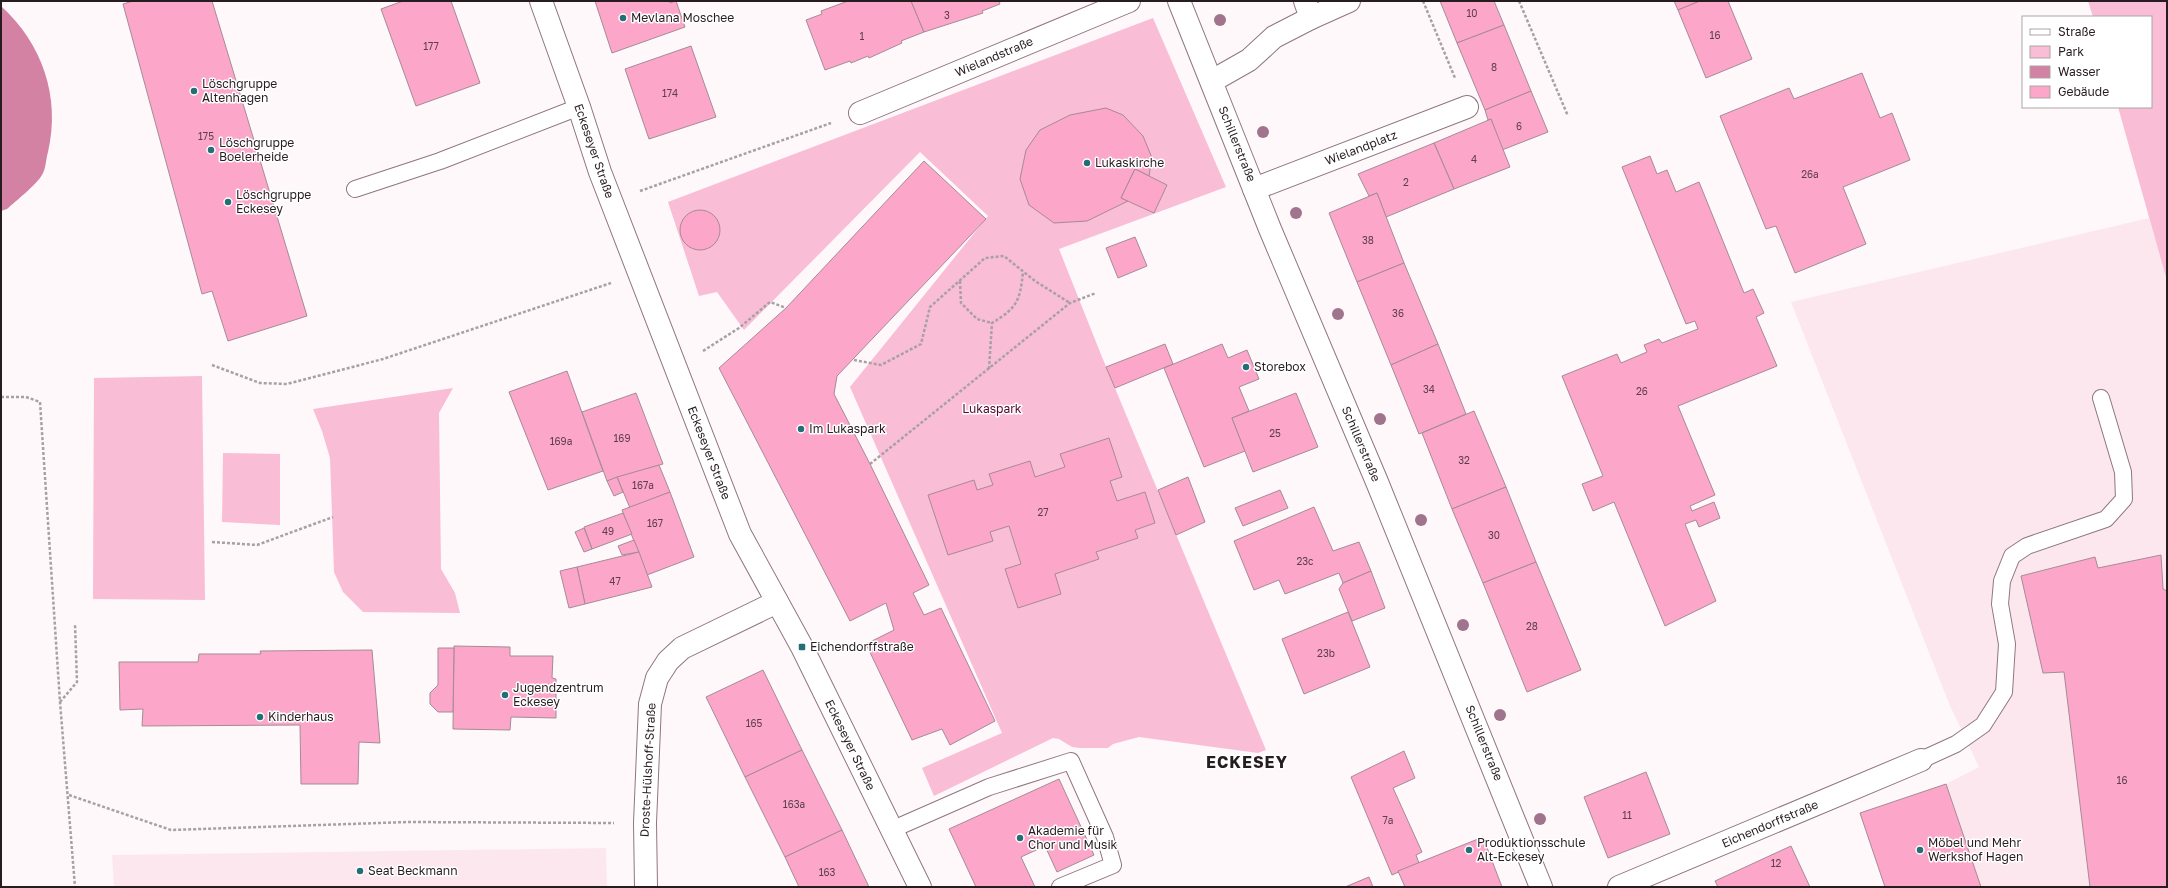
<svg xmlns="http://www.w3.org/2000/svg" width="2168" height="888" viewBox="0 0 2168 888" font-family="'Golos Text',sans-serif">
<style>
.built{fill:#fde7ef}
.green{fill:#f9bdd5}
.water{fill:#d482a4}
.building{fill:#fca6ca;stroke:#a58b95}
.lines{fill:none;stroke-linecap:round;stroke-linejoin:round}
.lane-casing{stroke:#8f7680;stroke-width:18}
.street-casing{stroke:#8f7680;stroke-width:24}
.path{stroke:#a8a0a3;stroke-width:2.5;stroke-dasharray:3 2;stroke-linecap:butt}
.lane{stroke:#fff;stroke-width:16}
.street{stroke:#fff;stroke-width:22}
.tree{fill:#a0748c}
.poi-dot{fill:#246f75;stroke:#fff;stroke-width:1.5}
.labels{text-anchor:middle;stroke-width:3;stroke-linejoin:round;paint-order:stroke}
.number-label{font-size:10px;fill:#5c3f4b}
.poi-label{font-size:12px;fill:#271d21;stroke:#fff;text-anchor:start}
.street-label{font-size:12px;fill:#271d21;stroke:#fff}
.park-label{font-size:12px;fill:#530831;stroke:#fff}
.district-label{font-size:16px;font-weight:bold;letter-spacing:1px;fill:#271d21;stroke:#fff}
</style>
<rect width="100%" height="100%" fill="#fef8fb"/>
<g class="built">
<polygon points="2149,218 2167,281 2167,887 1981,887 1946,784 1979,767 1950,706 1791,302"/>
<polygon points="606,848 607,887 114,887 112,855"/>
</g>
<g class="green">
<polygon points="2088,1 2167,1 2167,281 2118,107 2151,107 2151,17 2093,17"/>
<polygon points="1153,18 1226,187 1059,249 1102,357 1266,750 1258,753 1139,737 1113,744 1108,748 1080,748 1072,747 1059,739 1053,738 934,796 922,768 1002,733 850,387 988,216 920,152 744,330 717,292 699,296 668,202"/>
<polygon points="202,376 205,600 93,599 94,378"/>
<polygon points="453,388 439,413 441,569 455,593 460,613 363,612 343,592 334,572 330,458 322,431 313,409"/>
<polygon points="223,453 280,454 280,525 222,522"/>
</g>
<path class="water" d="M 1,6 C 42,43 61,97 48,152 C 46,158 46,169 42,175 C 37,184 16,201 7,209 L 1,211 Z"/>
<g class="building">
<polygon points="133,1 212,1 307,316 228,341 212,291 202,294 123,4"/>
<polygon points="403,1 451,1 480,83 416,106 381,9"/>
<polygon points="595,1 669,1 670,3 676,1 685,27 612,53"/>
<polygon points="848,1 911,1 924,32 901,41 902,43 869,58 868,56 851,63 850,61 825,70 806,20 822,14 821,11"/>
<polygon points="911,1 1003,1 999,2 1000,4 982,11 983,13 924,32"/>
<polygon points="1440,1 1494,1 1504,25 1457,43"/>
<polygon points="1674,1 1700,1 1678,10"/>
<polygon points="1700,1 1728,1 1752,59 1706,78 1678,10"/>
<polygon points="1504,25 1531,91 1485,110 1457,43"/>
<polygon points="691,46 716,117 649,139 625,69"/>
<polygon points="1862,73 1880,118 1892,113 1910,160 1843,187 1866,244 1795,273 1776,226 1766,229 1720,116 1789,88 1794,99"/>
<polygon points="1531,91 1548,132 1502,150 1491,119 1488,120 1485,110"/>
<polygon points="1106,108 1123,115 1143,136 1152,158 1149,176 1135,169 1121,198 1128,201 1087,221 1054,223 1029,205 1020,179 1026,150 1040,130 1070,115"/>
<polygon points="1491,119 1510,167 1454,189 1434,143"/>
<polygon points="1434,143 1454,189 1386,217 1377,193 1369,196 1358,174"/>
<polygon points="1650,156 1657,174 1667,170 1676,192 1699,182 1744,293 1753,289 1764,313 1756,317 1777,366 1678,406 1715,495 1690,506 1692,511 1714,502 1720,518 1699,527 1696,520 1685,524 1716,601 1665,626 1614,502 1593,511 1582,484 1603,476 1562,376 1617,354 1621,363 1647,352 1644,345 1659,339 1662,343 1698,329 1695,321 1686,324 1622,167"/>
<polygon points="924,161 986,219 837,376 834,394 870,464 929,585 913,593 924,615 941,608 995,721 950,745 942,729 912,740 866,644 894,630 886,603 850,621 719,368 786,308"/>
<polygon points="1135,169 1167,185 1154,213 1121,198"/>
<polygon points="1377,193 1404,263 1357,282 1329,213"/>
<circle cx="700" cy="230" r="20"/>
<polygon points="1135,237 1147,266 1118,278 1106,248"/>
<polygon points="1404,263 1438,344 1391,365 1357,282"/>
<polygon points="1165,344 1173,364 1115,388 1106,367"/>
<polygon points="1222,344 1228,358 1247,350 1259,379 1239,387 1249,411 1232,418 1245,451 1204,467 1164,368"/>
<polygon points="1438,344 1466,414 1419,434 1391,365"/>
<polygon points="567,371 603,471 548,490 509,392"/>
<polygon points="636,393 663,464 607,481 582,412"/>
<polygon points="1296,393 1318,447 1253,472 1232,418"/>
<polygon points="1474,411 1506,487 1452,509 1422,433"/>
<polygon points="1109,438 1122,477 1110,481 1117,501 1145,492 1155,523 1135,530 1138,538 1096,552 1099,559 1055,574 1061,594 1018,608 1005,569 1021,564 1009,526 990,532 993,541 948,555 928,495 974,480 977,490 993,485 989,474 1030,461 1035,477 1065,467 1060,454"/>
<polygon points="659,465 670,492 630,508 617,477"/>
<polygon points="617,477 623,492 614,496 607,481"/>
<polygon points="1188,477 1205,522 1176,535 1158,490"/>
<polygon points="1506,487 1536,562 1483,583 1452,509"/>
<polygon points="1280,490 1288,508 1243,526 1235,508"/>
<polygon points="670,492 694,557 647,575 622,510"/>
<polygon points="1314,507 1333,551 1359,542 1371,571 1343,583 1339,573 1285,594 1279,580 1254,590 1234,541"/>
<polygon points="623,513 632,534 592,549 584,527"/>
<polygon points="584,528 592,549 584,552 575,532"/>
<polygon points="634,540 639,552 622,555 618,546"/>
<polygon points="639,552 652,587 585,604 577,567"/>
<polygon points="2161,555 2163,589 2167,591 2167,887 2090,887 2064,672 2043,673 2021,576 2095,557 2098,568"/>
<polygon points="1536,562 1581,670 1527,692 1483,583"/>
<polygon points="577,567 585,604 569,608 560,571"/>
<polygon points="1371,571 1385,608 1352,621 1339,589 1343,583"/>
<polygon points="1348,612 1370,667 1304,694 1282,639"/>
<polygon points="454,646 510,647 510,656 553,656 552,678 556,679 556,718 511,717 510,730 453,729"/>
<polygon points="438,648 454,648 453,712 438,712 430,704 430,693 438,685"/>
<polygon points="372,650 380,743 359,742 358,784 301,784 300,725 142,726 143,709 120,710 119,662 198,662 199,654 261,654 260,651"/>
<polygon points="763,670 802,750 745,777 706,697"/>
<polygon points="802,750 842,830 785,857 745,777"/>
<polygon points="1404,751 1415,778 1393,788 1422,852 1416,855 1419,863 1392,875 1351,777"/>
<polygon points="1646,772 1670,834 1608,858 1584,797"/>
<polygon points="1059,779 1094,855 1057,872 1045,846 1021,857 1035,887 976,887 949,829"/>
<polygon points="1946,784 1981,887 1885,887 1860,813"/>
<polygon points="842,830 869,887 799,887 785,857"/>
<polygon points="1483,837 1502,887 1405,887 1398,871"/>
<polygon points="1791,846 1810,887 1718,887 1715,881"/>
<polygon points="1369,877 1373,887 1345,887"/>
</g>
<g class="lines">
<g class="lane-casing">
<g id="lane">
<polyline points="355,189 440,161 579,107"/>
<polyline points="1921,760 1956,744 1983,725 2004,692 2007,644 2000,604 2002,581 2012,556 2027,546 2106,519 2124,499 2123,472 2101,398"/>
<polyline points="891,830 989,787 1071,761 1105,837 1113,865 1060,887"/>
</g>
</g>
<g class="street-casing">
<g id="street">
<polyline points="541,1 579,107 600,172 740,534 802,647 920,887"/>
<polyline points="1179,1 1270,229 1377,482 1541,887"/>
<polyline points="1305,1 1311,18 1349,1"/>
<polyline points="1212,81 1249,60 1274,37 1311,18"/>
<polyline points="860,113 1129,1"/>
<polyline points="1254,189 1467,107"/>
<polyline points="646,887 645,823 650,704 657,678 668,661 682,648 777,602"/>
<polyline points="1619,887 1921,760"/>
</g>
</g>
<g class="path">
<polyline points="1423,1 1455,78"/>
<polyline points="1519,1 1568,116"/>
<polyline points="640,191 831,123"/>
<polyline points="960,281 961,303 977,319 992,323"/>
<polyline points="703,351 739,328 770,302 786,308"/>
<polyline points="854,360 881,365 921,344 930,307 985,258 1004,256 1035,281 1070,303"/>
<polyline points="212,365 260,383 287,384 383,359 611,283"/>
<path d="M 989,369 L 992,323 C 1017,308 1020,301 1023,272"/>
<polyline points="1,397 26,397 40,402 60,702 75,887"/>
<polyline points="870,464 1070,303 1096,293"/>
<polyline points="212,542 257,545 333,517"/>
<polyline points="60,702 77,682 75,624"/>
<polyline points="69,795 171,830 409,822 614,823"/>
</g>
<use href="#lane" class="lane"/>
<use href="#street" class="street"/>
</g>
<g class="tree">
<circle cx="1220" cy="20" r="6"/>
<circle cx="1263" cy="132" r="6"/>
<circle cx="1296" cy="213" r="6"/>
<circle cx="1338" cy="314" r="6"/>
<circle cx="1380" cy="419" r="6"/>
<circle cx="1421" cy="520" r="6"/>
<circle cx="1463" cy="625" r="6"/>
<circle cx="1500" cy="715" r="6"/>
<circle cx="1540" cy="819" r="6"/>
</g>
<g class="poi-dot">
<circle cx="623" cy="18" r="4"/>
<circle cx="194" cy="91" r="4"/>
<circle cx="211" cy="150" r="4"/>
<circle cx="1087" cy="163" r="4"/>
<circle cx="228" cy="202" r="4"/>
<circle cx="1246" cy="367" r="4"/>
<circle cx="801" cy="429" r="4"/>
<rect x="798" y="643" width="8" height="8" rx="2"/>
<circle cx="505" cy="695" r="4"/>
<circle cx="260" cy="717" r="4"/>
<circle cx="1020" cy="838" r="4"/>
<circle cx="1469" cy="850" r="4"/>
<circle cx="1920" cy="850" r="4"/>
<circle cx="360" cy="871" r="4"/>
</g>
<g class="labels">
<g class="number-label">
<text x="1472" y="17">10</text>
<text x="947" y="19">3</text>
<text x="1715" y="39">16</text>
<text x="862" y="40">1</text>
<text x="431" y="50">177</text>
<text x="1494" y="71">8</text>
<text x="670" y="97">174</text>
<text x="1519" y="130">6</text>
<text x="206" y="140">175</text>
<text x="1474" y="163">4</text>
<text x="1810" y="178">26a</text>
<text x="1406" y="186">2</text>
<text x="1368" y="244">38</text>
<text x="1398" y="317">36</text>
<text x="1429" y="393">34</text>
<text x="1642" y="395">26</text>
<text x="1275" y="437">25</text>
<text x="622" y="442">169</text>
<text x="561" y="445">169a</text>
<text x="1464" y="464">32</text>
<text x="643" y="489">167a</text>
<text x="1043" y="516">27</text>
<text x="655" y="527">167</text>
<text x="608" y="535">49</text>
<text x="1494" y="539">30</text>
<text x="1305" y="565">23c</text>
<text x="615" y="585">47</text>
<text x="1532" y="630">28</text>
<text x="1326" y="657">23b</text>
<text x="754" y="727">165</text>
<text x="2122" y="784">16</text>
<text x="794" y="808">163a</text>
<text x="1627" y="819">11</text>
<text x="1388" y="824">7a</text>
<text x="1776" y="867">12</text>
<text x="827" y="876">163</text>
</g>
<g class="poi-label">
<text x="631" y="22">Mevlana Moschee</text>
<text x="202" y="88">Löschgruppe<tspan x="202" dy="14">Altenhagen</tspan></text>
<text x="219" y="147">Löschgruppe<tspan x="219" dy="14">Boelerheide</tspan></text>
<text x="1095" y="167">Lukaskirche</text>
<text x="236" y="199">Löschgruppe<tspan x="236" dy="14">Eckesey</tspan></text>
<text x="1254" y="371">Storebox</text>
<text x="809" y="433">Im Lukaspark</text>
<text x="810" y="651">Eichendorffstraße</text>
<text x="513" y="692">Jugendzentrum<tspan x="513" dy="14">Eckesey</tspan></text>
<text x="268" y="721">Kinderhaus</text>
<text x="1028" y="835">Akademie für<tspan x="1028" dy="14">Chor und Musik</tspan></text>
<text x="1477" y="847">Produktionsschule<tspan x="1477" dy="14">Alt-Eckesey</tspan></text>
<text x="1928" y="847">Möbel und Mehr<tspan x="1928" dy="14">Werkshof Hagen</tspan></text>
<text x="368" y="875">Seat Beckmann</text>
</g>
<g class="street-label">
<text transform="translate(994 57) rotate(-23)" y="4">Wielandstraße</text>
<text transform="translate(1237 144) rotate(68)" y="4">Schillerstraße</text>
<text transform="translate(1361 148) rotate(-21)" y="4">Wielandplatz</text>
<text transform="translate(594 151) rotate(71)" y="4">Eckeseyer Straße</text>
<text transform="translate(1361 444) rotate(67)" y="4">Schillerstraße</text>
<text transform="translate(709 453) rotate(69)" y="4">Eckeseyer Straße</text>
<text transform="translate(1484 743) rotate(68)" y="4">Schillerstraße</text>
<text transform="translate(850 745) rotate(64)" y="4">Eckeseyer Straße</text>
<text transform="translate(648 770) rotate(-87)" y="4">Droste-Hülshoff-Straße</text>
<text transform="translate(1770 824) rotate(-23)" y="4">Eichendorffstraße</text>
</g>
<g class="park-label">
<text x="992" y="413">Lukaspark</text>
</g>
<g class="district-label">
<text x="1247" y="768">ECKESEY</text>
</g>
</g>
<rect width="2168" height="888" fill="none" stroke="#271d21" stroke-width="4"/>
<rect x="2022" y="16" width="130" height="92" fill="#ffffff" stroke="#a9a5a6"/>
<rect x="2030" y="29" width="20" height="6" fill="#ffffff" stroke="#a9a5a6"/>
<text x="2058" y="36" font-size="12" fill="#271d21">Straße</text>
<rect x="2030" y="46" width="20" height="12" fill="#f9bdd5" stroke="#a9a5a6"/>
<text x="2058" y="56" font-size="12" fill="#271d21">Park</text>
<rect x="2030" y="66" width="20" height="12" fill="#d482a4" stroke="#a9a5a6"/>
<text x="2058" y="76" font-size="12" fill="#271d21">Wasser</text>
<rect x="2030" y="86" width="20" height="12" fill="#fca6ca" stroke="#a9a5a6"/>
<text x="2058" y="96" font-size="12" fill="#271d21">Gebäude</text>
</svg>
